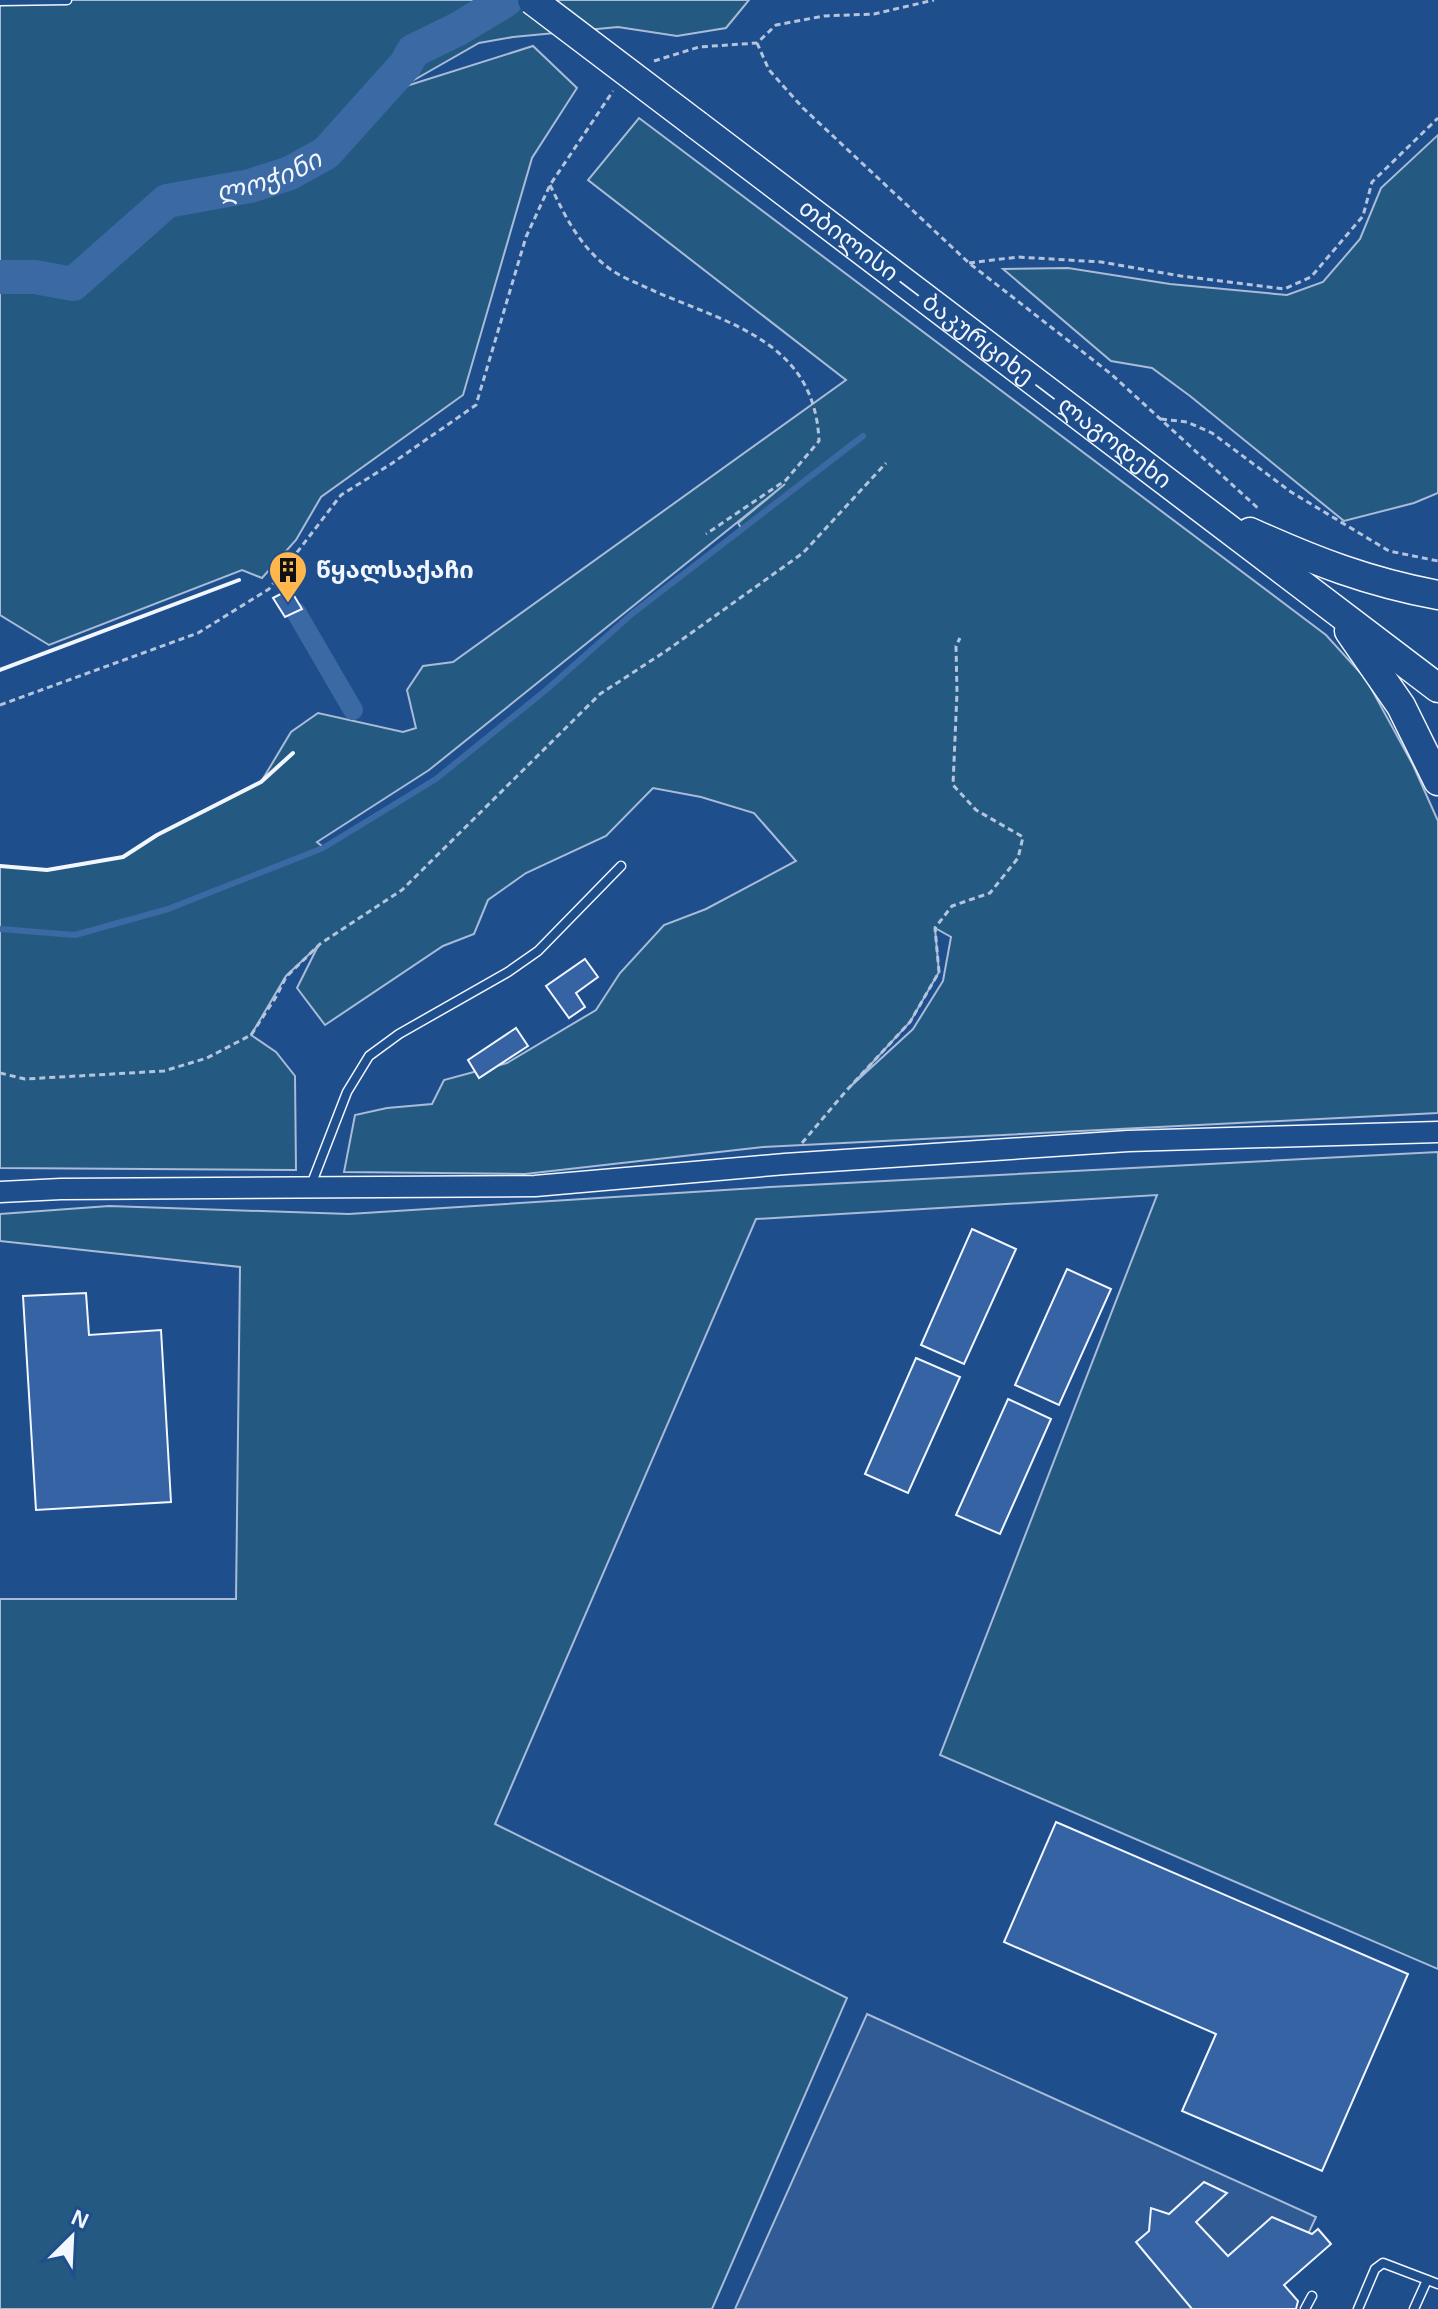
<svg xmlns="http://www.w3.org/2000/svg" width="1438" height="2309" viewBox="0 0 1438 2309" font-family="Helvetica,'Noto Sans Georgian',sans-serif">
<style>
.green{fill:#245a82;stroke:#a8bbd7;stroke-width:2;fill-rule:evenodd}
.parking{fill:#305b95;stroke:#a8bbd7;stroke-width:2}
.lines{fill:none;stroke-linecap:round;stroke-linejoin:round}
.stream{stroke:#3b69a3;stroke-width:6}
.canal{stroke:#3b69a3;stroke-width:20}
.river{stroke:#3b69a3;stroke-width:34}
.building{fill:#3563a3;stroke:#f2f6ff;stroke-width:2}
.service-casing{stroke:#f2f6ff;stroke-width:11}
.tertiary-casing{stroke:#f2f6ff;stroke-width:23}
.trunk-casing{stroke:#f2f6ff;stroke-width:31}
.path{stroke:#b3c4dc;stroke-width:3;stroke-dasharray:6 4;stroke-linecap:butt}
.service{stroke:#1f4e8c;stroke-width:8}
.tertiary{stroke:#1f4e8c;stroke-width:20}
.trunk{stroke:#1f4e8c;stroke-width:28}
.trunk-bridge-casing{stroke:#f2f6ff;stroke-width:31;stroke-linecap:butt}
.trunk-bridge{stroke:#1f4e8c;stroke-width:28}
.wall{stroke:#f2f6ff;stroke-width:4}
.labels{text-anchor:middle;stroke-width:6;stroke-linejoin:round;paint-order:stroke}
.street-label{font-size:24px;fill:#f2f6ff;stroke:#1f4e8c}
.poi-label{font-size:24px;font-weight:bold;fill:#f2f6ff;stroke:#1f4e8c;text-anchor:start}
.water-label{font-size:26px;font-style:italic;fill:#f2f6ff;stroke:#1f4e8c}
</style>
<rect width="100%" height="100%" fill="#1f4e8c"/>
<g class="green">
<polygon points="0,0 749,0 726,28 677,36 618,27 513,37 479,43 400,88 533,46 577,88 532,158 463,395 321,497 296,540 262,578 242,570 49,645 0,615"/>
<path d="M 639,118 L 1326,635 L 1366,679 L 1413,765 L 1438,821 L 1438,1113 L 763,1147 L 525,1174 L 344,1172 L 355,1115 L 387,1108 L 432,1104 L 444,1080 L 507,1063 L 596,1010 L 620,973 L 664,925 L 706,909 L 796,861 L 754,813 L 701,797 L 653,788 L 606,836 L 526,873 L 488,900 L 474,934 L 443,946 L 325,1025 L 297,988 L 318,946 L 286,976 L 251,1035 L 276,1052 L 295,1076 L 296,1170 L 0,1168 L 0,866 L 47,870 L 123,857 L 157,835 L 261,782 L 291,732 L 318,713 L 403,732 L 416,728 L 407,690 L 423,666 L 453,662 L 846,380 L 588,180 ZM 785,484 L 738,523 L 741,528 L 633,613 L 546,690 L 436,779 L 323,847 L 317,842 L 429,770 ZM 935,928 L 951,937 L 943,981 L 913,1029 L 850,1087 L 910,1022 L 939,972 Z"/>
<polygon points="1438,135 1438,493 1414,503 1344,521 1190,396 1152,368 1111,361 1003,269 1068,268 1170,284 1287,295 1323,282 1360,239 1381,188"/>
<polygon points="1438,1152 1438,1969 940,1755 1157,1195 756,1219 495,1824 847,1998 712,2309 0,2309 0,1599 236,1599 240,1267 0,1241 0,1214 109,1206 349,1214 770,1187"/>
</g>
<polygon class="parking" points="867,2014 1316,2217 1273,2309 735,2309"/>
<g class="lines">
<polyline class="stream" points="0,929 75,935 168,909 323,848 436,779 546,690 633,613 863,436"/>
<polyline class="canal" points="296,612 353,710"/>
<path class="river" id="s1" d="M 0,277 L 35,277 L 73,284 L 167,201 L 250,186 L 290,173 L 326,153 L 406,64 L 413,51 L 458,29 L 506,0"/>
</g>
<g class="building">
<polygon points="290,589 302,609 285,617 273,598"/>
<polygon points="585,959 598,977 576,993 585,1007 569,1018 546,986"/>
<polygon points="516,1028 528,1046 479,1078 468,1060"/>
<polygon points="972,1229 1016,1249 964,1364 921,1345"/>
<polygon points="1067,1269 1111,1289 1059,1405 1015,1385"/>
<polygon points="86,1293 89,1335 161,1330 171,1502 36,1510 23,1296"/>
<polygon points="916,1358 960,1377 908,1493 865,1474"/>
<polygon points="1008,1399 1051,1419 1000,1534 956,1515"/>
<polygon points="1056,1822 1408,1974 1322,2171 1182,2111 1216,2034 1004,1942"/>
<polygon points="1204,2182 1227,2193 1196,2222 1228,2256 1272,2217 1312,2234 1318,2229 1331,2244 1284,2285 1298,2301 1296,2309 1192,2309 1136,2242 1149,2231 1151,2208 1169,2214"/>
</g>
<g class="lines">
<g class="service-casing">
<g id="service">
<polyline points="0,1 67,0"/>
<polyline points="311,1185 347,1092 369,1056 399,1034 508,972 538,951 621,866"/>
<polyline points="1305,2309 1312,2296"/>
<polyline points="1358,2309 1375,2269 1383,2263 1438,2284"/>
<polyline points="1414,2309 1427,2280"/>
</g>
</g>
<g class="tertiary-casing">
<polyline id="tertiary" points="0,1192 61,1189 535,1186 785,1164 1128,1141 1438,1132"/>
</g>
<g class="trunk-casing">
<g id="trunk">
<path id="s2" d="M 697,125 L 1438,688"/>
<path d="M 1250,532 C 1314,561 1368,582 1438,595"/>
<polyline points="1349,631 1401,706 1438,781"/>
</g>
</g>
<g class="path">
<polyline points="757,43 769,70 803,108 969,263 1111,374 1260,510"/>
<polyline points="654,61 699,47 757,43 776,25 824,16 874,14 934,0"/>
<path d="M 550,185 C 566,218 580,247 610,269 C 622,278 640,284 654,291 C 730,324 815,342 819,441 L 786,480 L 706,534"/>
<polyline points="969,263 1018,257 1101,262 1181,276 1284,289 1311,277 1363,216 1372,182 1438,118"/>
<polyline points="1161,419 1187,422 1212,433 1291,492 1389,551 1438,561"/>
<polyline points="0,705 198,633 269,589 341,495 391,464 476,405 526,237 550,185 613,91"/>
<polyline points="0,1073 25,1079 164,1071 207,1058 251,1035 276,997 286,977 320,944 402,890 600,694 666,651 803,553 886,463"/>
<polyline points="802,1143 846,1091 910,1022 939,972 935,928 952,906 990,893 1018,858 1023,837 976,810 953,785 957,692 956,646 960,638"/>
</g>
<use href="#service" class="service"/>
<use href="#tertiary" class="tertiary"/>
<use href="#trunk" class="trunk"/>
<g class="trunk-bridge-casing">
<polyline id="trunk-bridge" points="532,0 697,125"/>
</g>
<use href="#trunk-bridge" class="trunk-bridge"/>
<g class="wall">
<polyline points="0,670 239,580"/>
<polyline points="0,866 47,870 123,857 157,835 261,782 293,753"/>
</g>
</g>
<defs>
<g id="building-pin" transform="scale(2)"><path d="M0 17L-7.5 6A9.5 9.5 0 1 1 7.5 6Z" fill="#ffb74d" stroke="#1f4e8c"/><path d="M-4-6H4V6H1V3H-1V6H-4ZM-2.5-4.3h1.7v1.8h-1.7ZM.8-4.3h1.7v1.8H.8ZM-2.5-1h1.7V.8h-1.7ZM.8-1h1.7V.8H.8Z" fill="#111"/></g>
</defs>
<g fill-rule="evenodd">
<use href="#building-pin" x="288" y="570"/>
</g>
<g class="labels">
<g class="street-label">
<text dy="8" stroke="none"><textPath href="#s2" startOffset="362">თბილისი — ბაკურციხე — ლაგოდეხი</textPath></text>
</g>
<g class="poi-label">
<text x="316" y="578">წყალსაქაჩი</text>
</g>
<g class="water-label">
<text dy="9" stroke="none"><textPath href="#s1" startOffset="304">ლოჭინი</textPath></text>
</g>
</g>
<g transform="translate(72 2237) rotate(24)" stroke="#1f4e8c" stroke-width="6" paint-order="stroke">
<path d="M0-6L14 30L0 20L-14 30Z" fill="#f2f6ff"/>
<text y="-12" font-size="22" font-weight="bold" text-anchor="middle" fill="#f2f6ff">N</text>
</g>
</svg>
